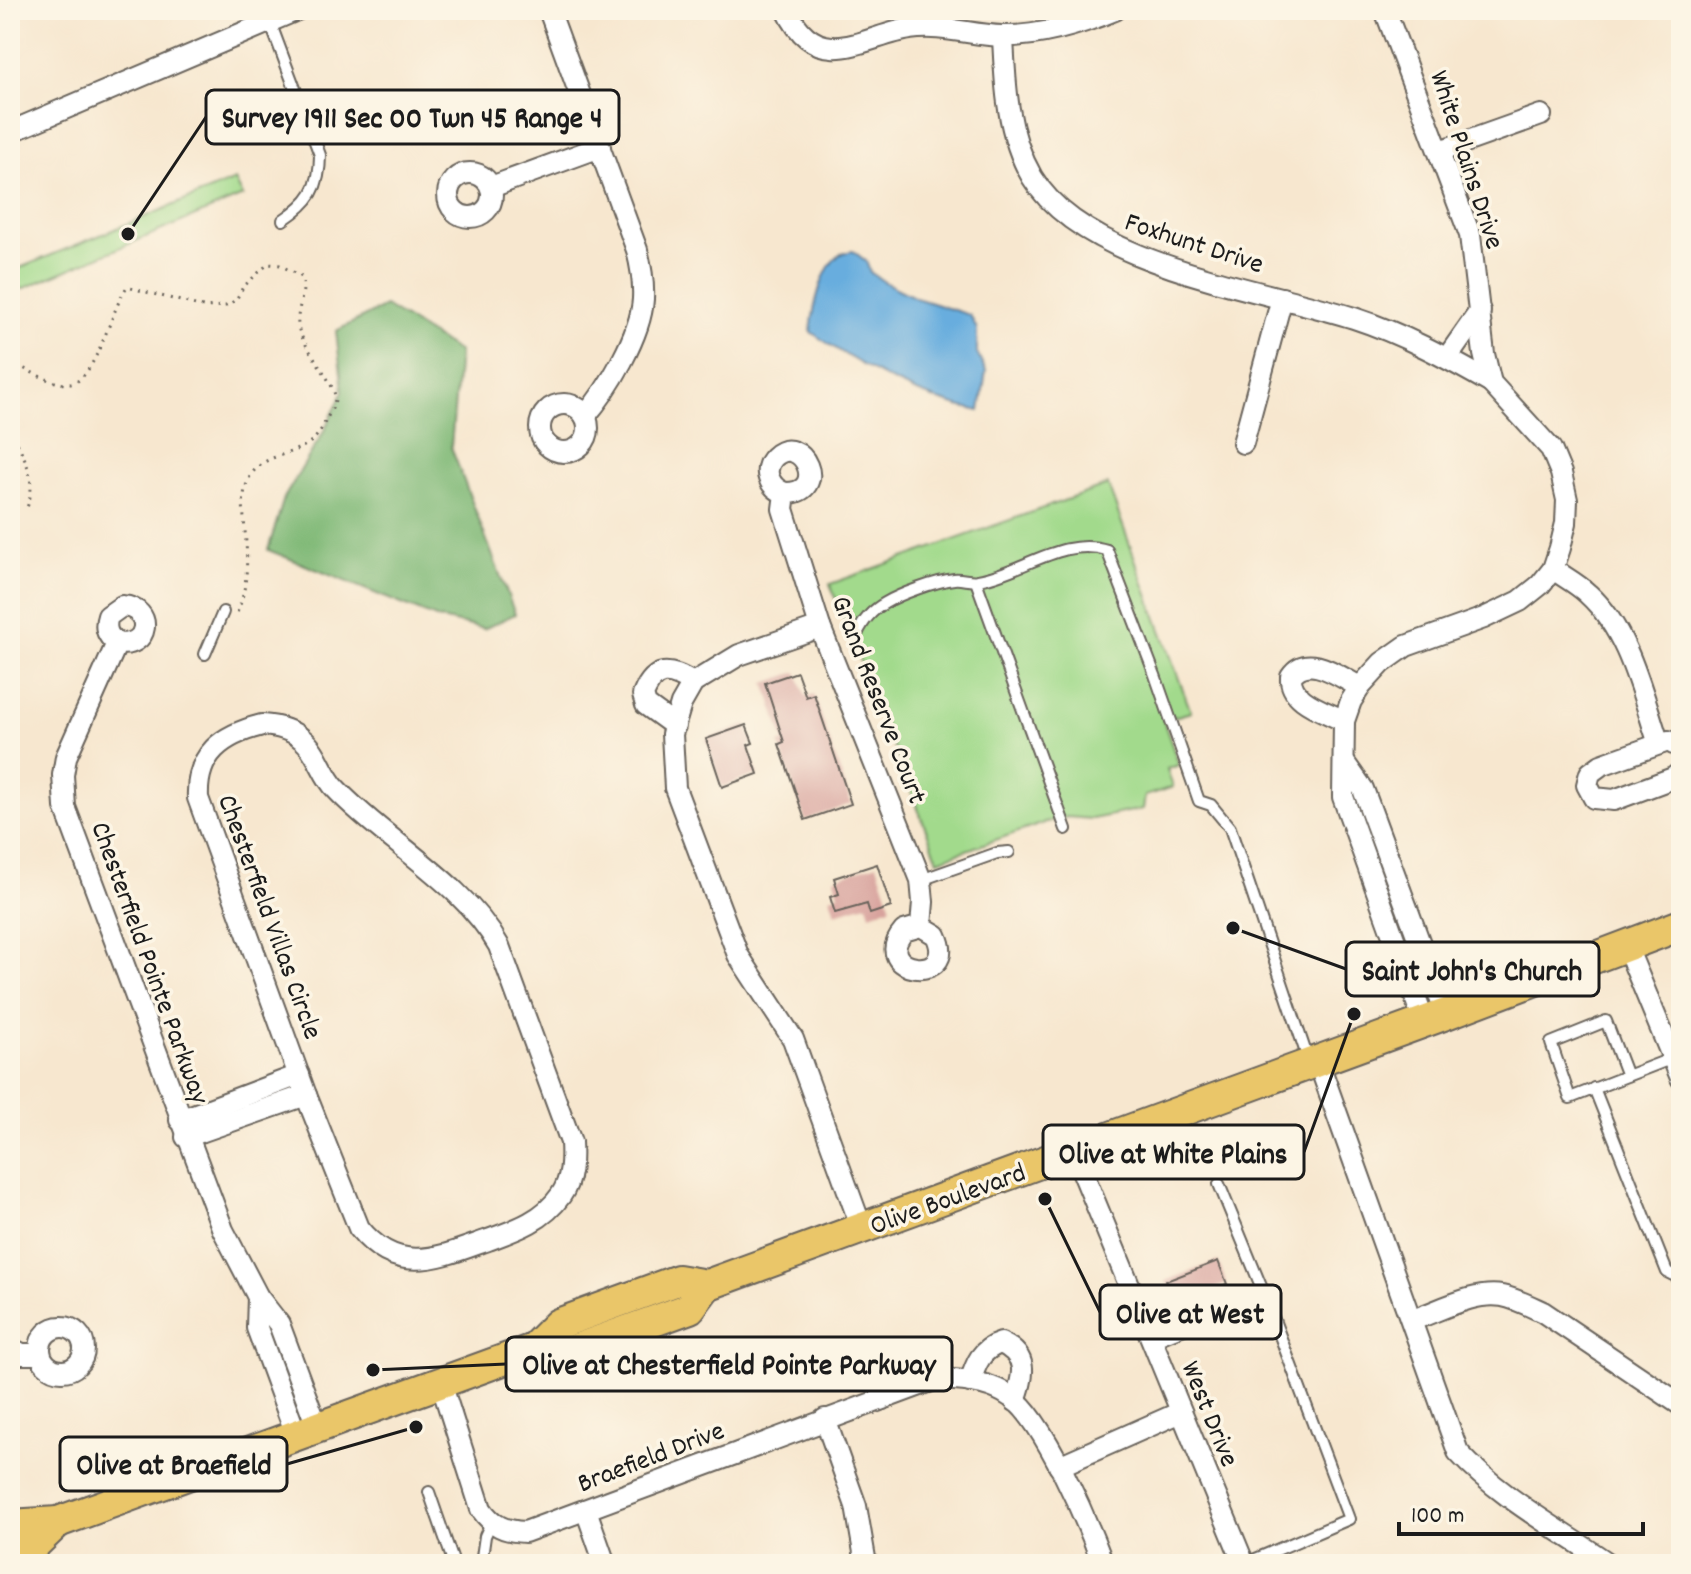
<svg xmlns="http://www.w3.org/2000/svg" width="1691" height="1574" viewBox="0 0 1691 1574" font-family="Dekko,sans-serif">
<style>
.green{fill:#a2da8c;stroke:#5f7b54;stroke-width:2}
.forest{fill:#81ba78;stroke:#4e6b4a;stroke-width:2}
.water{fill:#68adde;stroke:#42647d;stroke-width:2}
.building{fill:#d8a39d}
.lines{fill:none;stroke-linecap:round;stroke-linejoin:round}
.service-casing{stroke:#69635b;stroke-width:14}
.minor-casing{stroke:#69635b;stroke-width:24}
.primary-casing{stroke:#69635b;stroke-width:34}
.path{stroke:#69635b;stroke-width:3;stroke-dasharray:2 6;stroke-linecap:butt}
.service{stroke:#fff;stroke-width:10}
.minor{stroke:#fff;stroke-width:20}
.primary{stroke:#eac669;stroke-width:30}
.labels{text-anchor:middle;stroke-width:7;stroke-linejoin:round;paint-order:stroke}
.street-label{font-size:28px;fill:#1c1c1c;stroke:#fcf5e5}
.leader{fill:none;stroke:#1c1c1c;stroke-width:3}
.callout-dot{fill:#1c1c1c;stroke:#fcf5e5;stroke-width:3}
.callout{fill:#fcf5e5;stroke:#1c1c1c;stroke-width:3}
.callout-label{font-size:30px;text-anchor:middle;font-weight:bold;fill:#1c1c1c}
</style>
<rect width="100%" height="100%" fill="#fcf5e5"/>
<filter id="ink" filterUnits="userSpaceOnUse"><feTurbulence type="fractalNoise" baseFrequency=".0125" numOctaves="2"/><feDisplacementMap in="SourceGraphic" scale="16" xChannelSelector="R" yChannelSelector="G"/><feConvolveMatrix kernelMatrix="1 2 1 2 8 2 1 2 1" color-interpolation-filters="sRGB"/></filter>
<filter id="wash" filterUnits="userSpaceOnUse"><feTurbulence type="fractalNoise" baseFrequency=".006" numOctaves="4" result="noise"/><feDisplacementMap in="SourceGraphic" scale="32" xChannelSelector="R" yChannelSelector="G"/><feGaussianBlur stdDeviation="1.8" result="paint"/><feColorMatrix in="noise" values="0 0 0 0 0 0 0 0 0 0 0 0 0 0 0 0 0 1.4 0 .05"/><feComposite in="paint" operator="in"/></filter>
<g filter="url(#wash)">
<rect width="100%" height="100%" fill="#f7e7cf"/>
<g class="green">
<polygon points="235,180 243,196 10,294 10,272"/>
<polygon points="1108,485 1191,712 1163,720 1179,765 1167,769 1173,787 1145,796 1143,809 1092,819 1067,817 1050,821 938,860 830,584"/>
</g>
<polygon class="forest" points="385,306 459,352 451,447 515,614 484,629 436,618 268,550 284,498 323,433 343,392 336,331"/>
<path class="water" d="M 853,251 L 866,261 L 870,272 L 886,283 L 916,298 L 970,315 L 977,329 L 977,353 L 986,371 L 980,411 C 917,399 863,368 811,332 C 813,311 821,266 841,254 C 845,252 849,252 853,251 Z"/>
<g id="blocks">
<g class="building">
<polygon points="797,672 806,697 814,694 851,804 805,820 779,744 784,742 765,683"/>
<polygon points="746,725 753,743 748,745 758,774 722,787 706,739"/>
<polygon points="877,864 891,907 870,914 867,904 835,913 830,897 839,894 834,878"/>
<polygon points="1218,1261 1227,1284 1175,1303 1166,1281"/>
</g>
</g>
</g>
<g filter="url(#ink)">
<use href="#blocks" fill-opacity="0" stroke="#69635b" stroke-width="2"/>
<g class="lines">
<g class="service-casing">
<g id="service">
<path d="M 270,22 L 320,155 C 320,188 310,202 283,220"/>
<polyline points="976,581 1066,829"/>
<path d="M 857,634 C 864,620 871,611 885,603 C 900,594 936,581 954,579 C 962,578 971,582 978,580 C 1021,573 1063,536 1107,550 L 1155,675 L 1199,801 L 1211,805 L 1230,828 L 1309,1062"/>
<polyline points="205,654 223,612"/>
<polyline points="921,880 997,853 1009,852"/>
<polyline points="1627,1076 1606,1021 1551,1043 1570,1098 1673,1058"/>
<polyline points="1594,1088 1667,1272 1681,1279"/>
<polyline points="1219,1184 1265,1296 1349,1519 1244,1564"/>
<polyline points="1152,1342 1265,1296"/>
<polyline points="429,1492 454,1564"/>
<polyline points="481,1564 485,1536 491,1523"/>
</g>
</g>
<g class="minor-casing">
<g id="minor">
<path d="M 549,10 L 637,250 C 641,266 644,282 643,299 C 641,335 608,390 585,416"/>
<path d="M 787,10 C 796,29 810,46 832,47 C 854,49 886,32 910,29 C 940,24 971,35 1002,36 C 1041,37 1079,25 1115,10"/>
<polyline points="1385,10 1470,235 1484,354 1491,383 1551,449 1561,473 1567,500 1566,523 1560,548 1553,569 1540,585 1520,601 1484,618 1406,646 1382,663 1360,687 1351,701 1344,721 1343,797 1424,1022"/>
<path d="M 1003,36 C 1005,85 1007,134 1032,177 C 1084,265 1263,289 1354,318 C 1403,334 1447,358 1491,383"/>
<polyline points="10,132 297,10"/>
<polyline points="1440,151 1541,115"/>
<circle cx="470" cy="195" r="22"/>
<polyline points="491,187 600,147"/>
<polyline points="1447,358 1480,311"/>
<circle cx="564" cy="428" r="24"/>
<polyline points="1243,443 1282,298"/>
<path d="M 785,493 C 831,494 802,431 774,457 C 761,470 770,488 785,493 L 783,509 L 820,627 L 921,880 L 923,902 L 921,926 L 904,931 C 868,973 960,986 936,935 L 921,926"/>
<path d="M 1553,569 C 1564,577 1578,584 1588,594 C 1629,631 1642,694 1659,744"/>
<polyline points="820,627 739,655 693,683 681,704 672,734 675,788 738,955 793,1039 862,1229"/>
<path d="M 117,643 C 149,650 155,608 122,606 L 108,616 C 104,628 107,636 117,643 L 66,757 L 63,775 L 65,807 L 223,1230 L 258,1297 L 279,1324 L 318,1429"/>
<path d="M 1344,721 C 1326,711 1289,702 1291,676 C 1308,651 1340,677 1360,687"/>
<path d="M 262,725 C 277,726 291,729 302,739 C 318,751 322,775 336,789 C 385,841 464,883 499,946 L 571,1142 C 572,1160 572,1179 561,1195 C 543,1221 516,1230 488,1240 C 440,1257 398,1277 359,1228 L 306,1095 L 198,798 C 196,754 222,735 262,725 Z"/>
<path d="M 675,726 L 646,705 L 643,695 C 655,666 669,669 693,683"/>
<polyline points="1681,748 1668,741 1601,765 1590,773 1587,785 1594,798 1614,800 1673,778 1681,772"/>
<polyline points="1344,762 1363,789 1446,1014"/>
<polyline points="1626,945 1681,1078"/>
<path d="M 1318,1061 L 1458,1452 C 1500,1498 1559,1529 1609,1564"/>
<polyline points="180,1120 299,1075"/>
<polyline points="186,1137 306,1095"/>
<polyline points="1074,1151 1244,1564"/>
<polyline points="258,1297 257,1328 297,1437"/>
<path d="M 1412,1320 C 1439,1311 1474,1291 1502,1296 C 1517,1299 1530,1306 1543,1312 L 1681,1405"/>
<circle cx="62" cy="1349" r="22"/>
<polyline points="10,1348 22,1354 40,1354"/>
<path d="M 970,1382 C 976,1363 981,1349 1001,1343 C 1029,1356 1024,1375 1015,1401"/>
<path d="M 441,1383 L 481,1509 C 493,1526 504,1531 525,1532 L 934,1380 C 959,1379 990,1382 1011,1397 C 1044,1419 1088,1524 1103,1564"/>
<polyline points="825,1419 856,1506 866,1564"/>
<polyline points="1059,1466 1181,1412"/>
<polyline points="586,1510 605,1564"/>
</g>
</g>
<g class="primary-casing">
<g id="primary">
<polyline points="533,1349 558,1324 678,1280 707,1285 1446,1014 1681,925"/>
<polyline points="10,1525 58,1522 533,1349 568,1352 690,1308 707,1285"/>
<polyline points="10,1556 31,1548 58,1522"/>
</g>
</g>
<g class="path">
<path d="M 10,362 C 27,369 50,384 68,384 C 95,385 112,306 127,287 L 203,307 L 226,306 L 236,300 L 243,287 L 268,264 L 280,265 L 302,277 C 307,294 294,312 299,330 C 304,348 338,386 335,400 C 333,409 326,419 322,428 C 304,462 261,446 247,483 C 241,499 244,515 245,531 C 248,560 248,589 236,615"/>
<path d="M 10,429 C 24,457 39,479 26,510"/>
</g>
<use href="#service" class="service"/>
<use href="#minor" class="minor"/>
<use href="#primary" class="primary"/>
</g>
</g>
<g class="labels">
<g class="street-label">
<text transform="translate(1469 159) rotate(72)" y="10">White Plains Drive</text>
<text transform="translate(1195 241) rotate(18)" y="10">Foxhunt Drive</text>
<text transform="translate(881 699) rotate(69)" y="10">Grand Reserve Court</text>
<text transform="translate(272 916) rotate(70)" y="10">Chesterfield Villas Circle</text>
<text transform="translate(152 962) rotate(70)" y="10">Chesterfield Pointe Parkway</text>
<text transform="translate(947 1197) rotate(-20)" y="10">Olive Boulevard</text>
<text transform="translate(1212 1413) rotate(68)" y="10">West Drive</text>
<text transform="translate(650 1455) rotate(-21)" y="10">Braefield Drive</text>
</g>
</g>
<path class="leader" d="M128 234L206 117M1233 928L1346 969M1354 1014L1304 1152M1045 1199L1100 1312M373 1370L506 1364M416 1427L287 1464"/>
<g class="callout-dot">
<circle cx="128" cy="234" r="8"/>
<circle cx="1233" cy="928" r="8"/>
<circle cx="1354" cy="1014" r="8"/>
<circle cx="1045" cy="1199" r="8"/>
<circle cx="373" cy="1370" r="8"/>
<circle cx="416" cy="1427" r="8"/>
</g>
<g class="callout">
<rect x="206" y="90" width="413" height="54" rx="8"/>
<rect x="1346" y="942" width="253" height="54" rx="8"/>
<rect x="1043" y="1125" width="261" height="54" rx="8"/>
<rect x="1100" y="1285" width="181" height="54" rx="8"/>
<rect x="506" y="1337" width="446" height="54" rx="8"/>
<rect x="60" y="1437" width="227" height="54" rx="8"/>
</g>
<g class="callout-label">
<text x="412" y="127">Survey 1911 Sec 00 Twn 45 Range 4</text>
<text x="1472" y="980">Saint John's Church</text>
<text x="1173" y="1163">Olive at White Plains</text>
<text x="1190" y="1323">Olive at West</text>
<text x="729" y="1374">Olive at Chesterfield Pointe Parkway</text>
<text x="174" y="1474">Olive at Braefield</text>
</g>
<rect width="1691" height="1574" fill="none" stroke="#fcf5e5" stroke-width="40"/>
<path d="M1399 1522v12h244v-12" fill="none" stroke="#1c1c1c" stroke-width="4"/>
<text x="1411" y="1522" font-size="24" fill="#1c1c1c" stroke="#fcf5e5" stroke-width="6" paint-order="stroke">100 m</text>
</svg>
